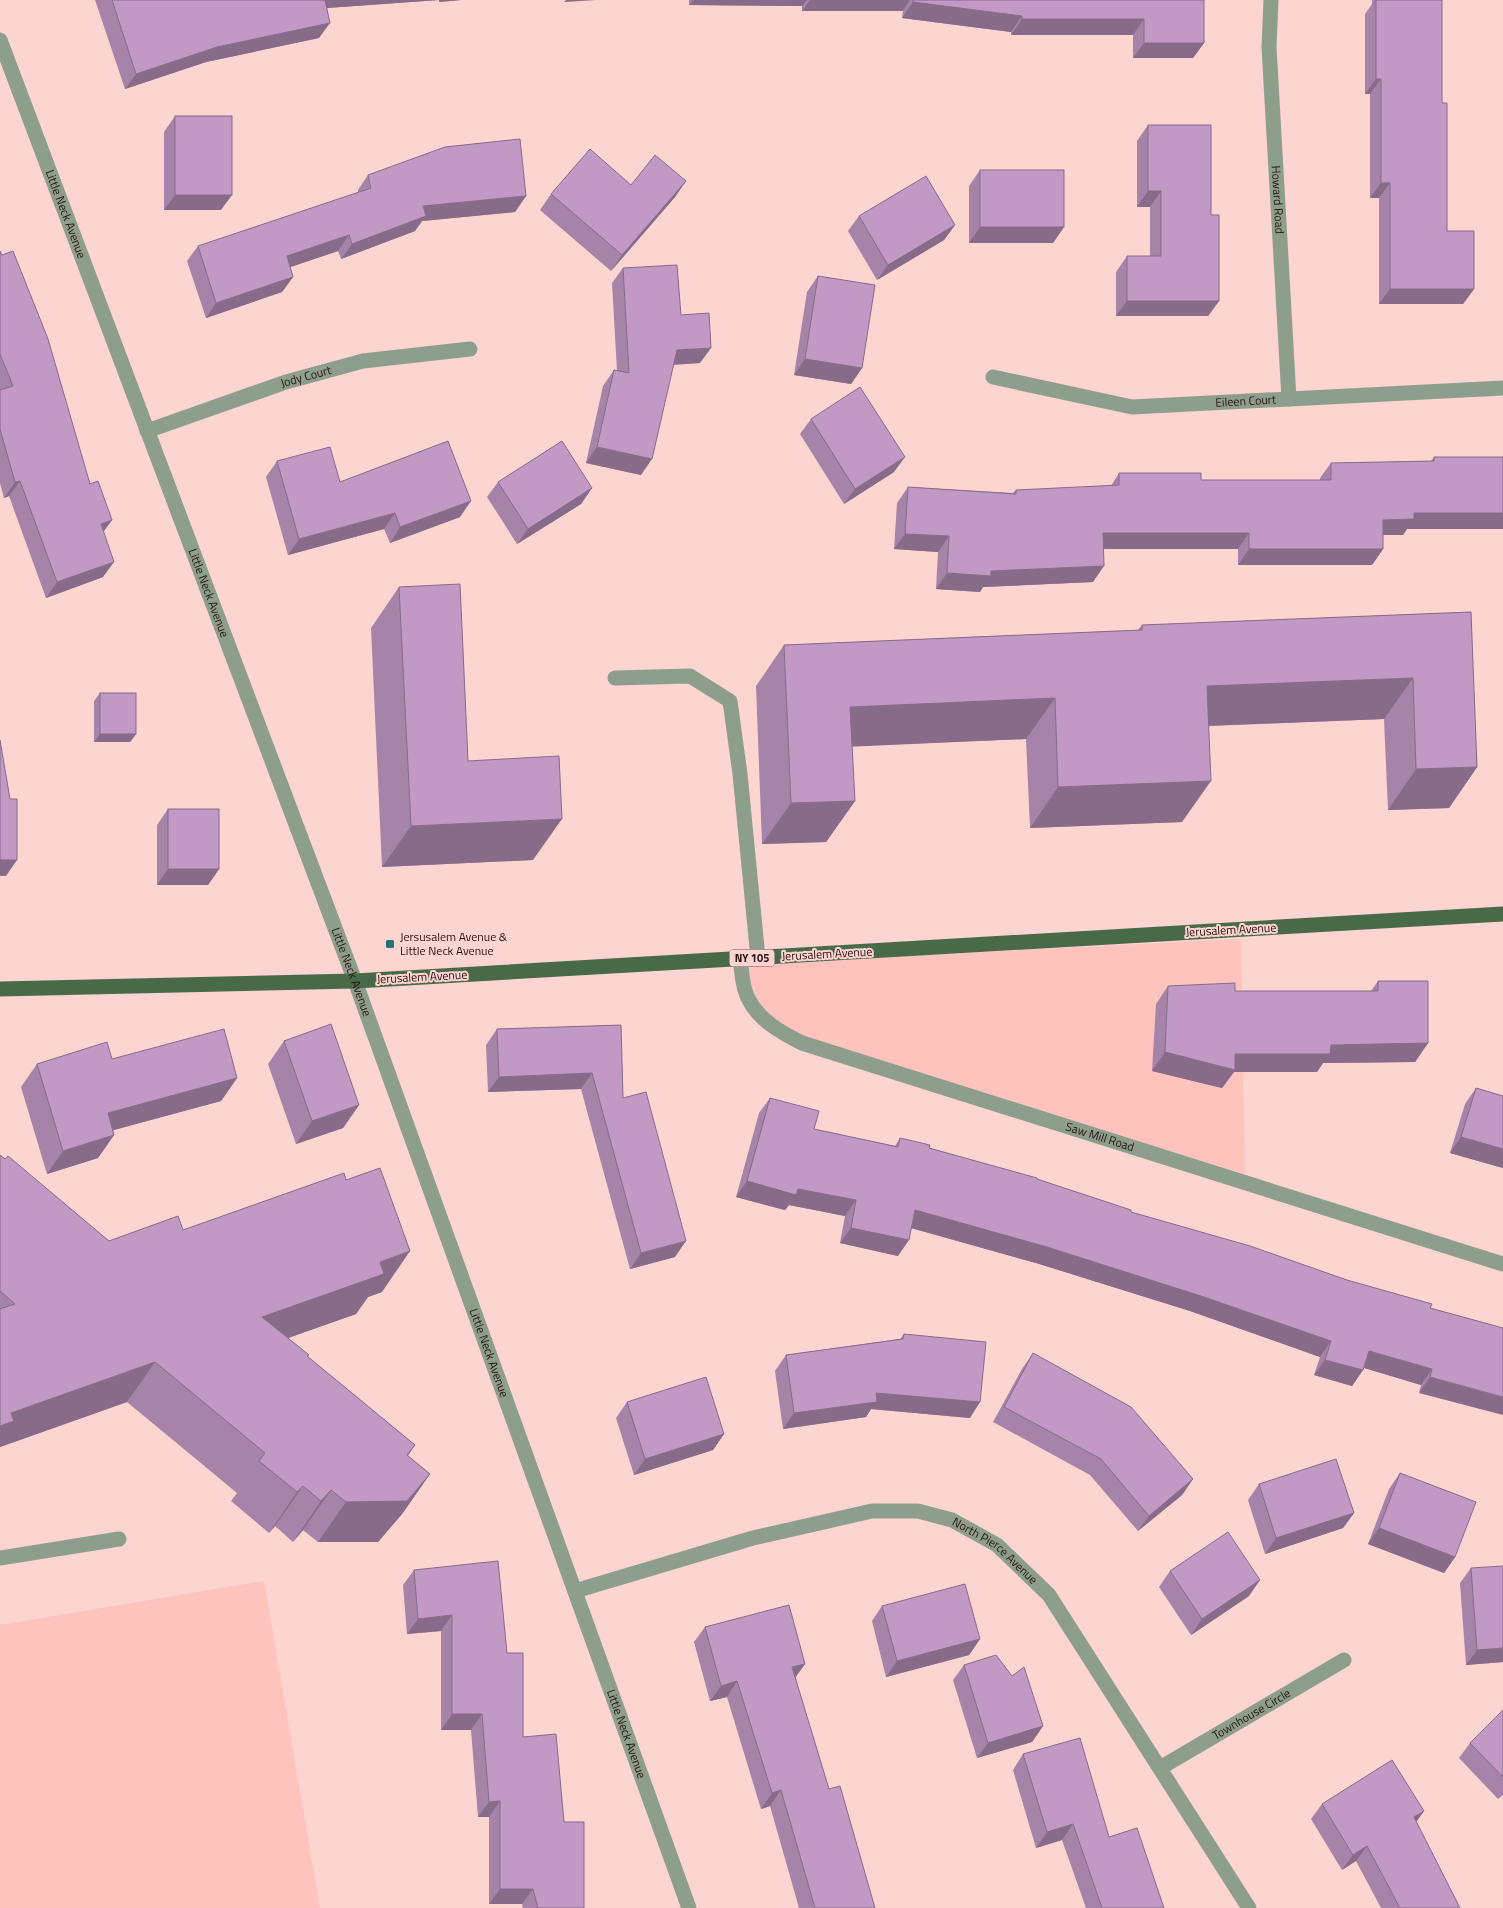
<svg xmlns="http://www.w3.org/2000/svg" width="1503" height="1908" viewBox="0 0 1503 1908" font-family="'Titillium Web',sans-serif">
<style>
.built{fill:#ffc3be}
.lines{fill:none;stroke-linecap:round;stroke-linejoin:round}
.lane{stroke:#8d9f8c;stroke-width:15}
.street{stroke:#8d9f8c;stroke-width:15}
.primary{stroke:#496a48;stroke-width:15}
.wall{fill:#a684a9}
.shaded-wall{fill:#876b89}
.building{fill:#c199c4;stroke:#876b89}
.poi-dot{fill:#267077;stroke:#fcd4d0;stroke-width:2}
.labels{text-anchor:middle;stroke-width:4;stroke-linejoin:round;paint-order:stroke}
.shield{fill:#fcd4d0;stroke:#684c4a;stroke-width:1}
.shield-label{font-size:11px;font-weight:bold;fill:#291211}
.street-label{font-size:12px;fill:#291211;stroke:#fcd4d0}
.poi-label{font-size:12px;fill:#291211;stroke:#fcd4d0;text-anchor:start}
</style>
<rect width="100%" height="100%" fill="#fcd4d0"/>
<g class="built">
<polygon points="1241,939 1245,1174 766,1028 745,964"/>
<polygon points="264,1581 320,1908 0,1908 0,1625"/>
</g>
<g class="lines">
<g class="lane">
<polyline points="615,678 690,676 730,701 740,774 758,958"/>
<polyline points="0,1558 119,1539"/>
</g>
<g class="street">
<path id="s1" d="M 1271,0 L 1269,47 L 1289,399"/>
<path id="s2" d="M 0,40 L 355,981 L 689,1908"/>
<path id="s3" d="M 993,377 L 1132,407 L 1503,388"/>
<path id="s4" d="M 147,431 L 286,382 L 363,361 L 470,349"/>
<path id="s5" d="M 740,959 C 742,972 742,987 748,998 C 758,1020 782,1033 802,1043 L 1503,1264"/>
<path id="s6" d="M 575,1591 L 753,1538 L 872,1511 L 918,1511 L 952,1520 L 997,1545 L 1049,1595 L 1249,1908"/>
<path id="s7" d="M 1160,1768 L 1344,1660"/>
</g>
<polyline class="primary" points="0,989 355,981 1503,914"/>
</g>
<g class="wall">
<polygon points="95,0 461,0 439,2 439,0 327,8 319,38 206,62 125,89"/>
<polygon points="689,0 1204,0 1204,43 1193,58 1133,58 1133,35 1011,35 1011,32 902,18 903,11 802,11 802,6 689,5"/>
<polygon points="1372,0 1442,0 1442,103 1447,231 1474,289 1463,304 1379,304 1379,198 1370,198 1370,94 1365,94 1365,14 1372,4"/>
<polygon points="175,116 221,210 164,210 164,132"/>
<polygon points="1148,125 1211,215 1219,301 1208,316 1116,316 1116,272 1127,256 1150,256 1150,207 1137,207 1137,141"/>
<polygon points="980,170 1064,227 1053,243 969,243 969,186"/>
<polygon points="368,175 526,196 515,212 422,221 415,231 341,259 338,251 290,267 293,277 282,292 206,318 187,261 198,246 358,193 358,190"/>
<polygon points="686,181 675,197 611,271 540,210 551,194 631,185"/>
<polygon points="859,216 955,225 944,240 877,280 848,231"/>
<polygon points="0,251 90,484 112,520 103,532 103,577 46,598 9,496 4,498 0,483"/>
<polygon points="623,268 681,315 700,363 673,365 641,475 586,463 603,386 614,370 617,371 612,283"/>
<polygon points="818,276 862,368 851,384 794,375 807,292"/>
<polygon points="811,419 894,472 844,504 800,434"/>
<polygon points="1434,457 1503,529 1407,529 1403,535 1383,535 1383,549 1372,565 1238,565 1238,549 1103,549 1093,582 983,587 980,592 936,589 938,552 894,549 897,503 908,487 1013,493 1016,490 1111,486 1119,473 1201,480 1320,480 1320,478 1331,463 1431,461"/>
<polygon points="277,461 340,482 460,517 390,543 384,529 288,555 266,477"/>
<polygon points="498,482 592,488 581,504 517,544 487,497"/>
<polygon points="399,587 468,761 533,860 382,867 371,628"/>
<polygon points="1471,612 1477,767 1449,808 1388,810 1384,719 1209,726 1182,822 1030,828 1026,739 852,746 855,801 826,842 762,844 756,686 784,645 1138,630 1142,625"/>
<polygon points="100,693 136,734 130,742 94,742 94,701"/>
<polygon points="168,809 219,869 208,885 157,885 157,825"/>
<polygon points="1378,981 1428,1043 1415,1062 1323,1063 1317,1072 1234,1072 1222,1088 1152,1071 1156,1004 1168,986 1235,991 1371,991"/>
<polygon points="621,1025 623,1098 675,1257 630,1269 581,1089 488,1092 486,1045 497,1029"/>
<polygon points="284,1041 359,1105 343,1128 296,1144 268,1064"/>
<polygon points="112,1059 237,1078 221,1101 113,1130 114,1135 98,1158 47,1174 21,1087 37,1064"/>
<polygon points="1476,1088 1503,1096 1503,1168 1450,1153 1465,1104"/>
<polygon points="770,1098 814,1129 895,1146 900,1138 929,1148 1037,1179 1131,1212 1347,1280 1430,1308 1503,1328 1419,1393 1421,1385 1364,1368 1352,1386 1314,1375 1320,1357 1190,1311 1036,1263 911,1228 898,1256 840,1243 845,1216 789,1205 785,1210 736,1197 759,1113"/>
<polygon points="0,1155 109,1241 183,1230 382,1292 368,1297 356,1314 288,1338 307,1356 415,1445 408,1456 430,1474 402,1514 378,1542 318,1542 303,1530 293,1542 275,1526 269,1533 231,1501 237,1493 127,1402 0,1447"/>
<polygon points="904,1334 970,1418 871,1409 866,1417 783,1429 775,1371 786,1355 900,1339"/>
<polygon points="1033,1353 1193,1479 1182,1495 1138,1531 1090,1475 993,1422 1022,1369"/>
<polygon points="627,1402 724,1434 713,1450 634,1475 616,1418"/>
<polygon points="1400,1473 1455,1557 1444,1573 1368,1544 1389,1489"/>
<polygon points="1259,1484 1354,1513 1343,1528 1265,1554 1248,1500"/>
<polygon points="1471,1568 1503,1662 1466,1665 1460,1583"/>
<polygon points="414,1570 507,1653 523,1737 564,1822 584,1908 523,1908 522,1904 489,1904 489,1817 478,1817 471,1730 441,1730 441,1631 407,1634 403,1585"/>
<polygon points="1170,1571 1249,1596 1191,1635 1159,1587"/>
<polygon points="882,1606 980,1639 969,1655 886,1677 872,1621"/>
<polygon points="705,1627 805,1664 795,1678 829,1789 875,1908 799,1908 770,1806 761,1809 727,1697 710,1701 694,1642"/>
<polygon points="964,1665 1043,1726 1032,1742 977,1758 953,1680"/>
<polygon points="1503,1710 1503,1795 1498,1799 1459,1758 1470,1743"/>
<polygon points="1023,1754 1109,1837 1164,1908 1086,1908 1062,1840 1036,1848 1013,1770"/>
<polygon points="1322,1804 1424,1811 1416,1822 1460,1908 1381,1908 1356,1861 1342,1870 1311,1819"/>
</g>
<g class="shaded-wall">
<polygon points="319,0 439,0 313,9"/>
<polygon points="440,0 461,0 439,2"/>
<polygon points="566,0 597,0 564,2"/>
<polygon points="693,0 807,0 802,6 689,5"/>
<polygon points="810,0 910,0 903,11 802,11"/>
<polygon points="913,2 1022,16 1011,32 902,18"/>
<polygon points="1022,19 1144,19 1133,35 1011,35"/>
<polygon points="330,23 319,38 206,62 125,89 136,74 217,47"/>
<polygon points="1144,43 1204,43 1193,58 1133,58"/>
<polygon points="1376,79 1381,79 1370,94 1365,94"/>
<polygon points="686,181 675,197 611,271 622,255"/>
<polygon points="1381,183 1390,183 1379,198 1370,198"/>
<polygon points="1148,191 1161,191 1150,207 1137,207"/>
<polygon points="175,195 232,195 221,210 164,210"/>
<polygon points="526,196 515,212 422,221 415,231 341,259 352,244 423,206"/>
<polygon points="955,225 944,240 877,280 888,265"/>
<polygon points="980,227 1064,227 1053,243 969,243"/>
<polygon points="349,235 338,251 276,272 287,256"/>
<polygon points="293,277 282,292 206,318 216,303"/>
<polygon points="1390,289 1474,289 1463,304 1379,304"/>
<polygon points="1127,301 1219,301 1208,316 1116,316"/>
<polygon points="711,348 700,363 666,365 677,350"/>
<polygon points="805,359 862,368 851,384 794,375"/>
<polygon points="597,447 652,459 641,475 586,463"/>
<polygon points="905,457 894,472 844,504 855,489"/>
<polygon points="20,481 9,496 4,498 15,482"/>
<polygon points="592,488 581,504 517,544 528,529"/>
<polygon points="471,501 460,517 390,543 400,527"/>
<polygon points="395,513 384,529 288,555 299,539"/>
<polygon points="1414,513 1503,513 1503,529 1407,529 1403,535 1372,535 1383,520"/>
<polygon points="112,520 101,535 101,524"/>
<polygon points="1103,533 1249,533 1238,549 1092,549"/>
<polygon points="905,534 949,536 938,552 894,549"/>
<polygon points="1249,549 1383,549 1372,565 1238,565"/>
<polygon points="114,562 103,577 46,598 57,582"/>
<polygon points="1104,566 1093,582 983,587 980,592 936,589 947,573"/>
<polygon points="1413,678 1384,719 1179,727 1207,686"/>
<polygon points="1055,698 1026,739 822,748 850,707"/>
<polygon points="100,734 136,734 130,742 94,742"/>
<polygon points="1477,767 1449,808 1388,810 1416,769"/>
<polygon points="1211,781 1182,822 1030,828 1058,787"/>
<polygon points="855,801 826,842 762,844 791,803"/>
<polygon points="562,819 533,860 382,867 411,826"/>
<polygon points="0,860 17,860 6,876 0,876"/>
<polygon points="168,869 219,869 208,885 157,885"/>
<polygon points="1428,1043 1415,1062 1323,1063 1317,1072 1234,1072 1222,1088 1152,1071 1165,1052 1235,1054 1331,1045"/>
<polygon points="592,1073 581,1089 488,1092 499,1077"/>
<polygon points="237,1078 221,1101 92,1136 108,1113"/>
<polygon points="359,1105 343,1128 296,1144 312,1121"/>
<polygon points="114,1135 98,1158 47,1174 63,1151"/>
<polygon points="1461,1137 1503,1149 1503,1168 1450,1153"/>
<polygon points="747,1181 798,1189 856,1200 845,1216 789,1205 785,1210 736,1197"/>
<polygon points="915,1210 1047,1247 1201,1296 1331,1341 1320,1357 1190,1311 1036,1263 904,1226"/>
<polygon points="851,1228 909,1240 898,1256 840,1243"/>
<polygon points="686,1241 675,1257 630,1269 641,1253"/>
<polygon points="410,1251 382,1292 368,1297 356,1314 234,1357 262,1317 380,1262"/>
<polygon points="1369,1351 1432,1369 1421,1385 1358,1366"/>
<polygon points="1325,1360 1363,1370 1352,1386 1314,1375"/>
<polygon points="155,1362 127,1402 0,1447 0,1426 11,1413"/>
<polygon points="1430,1377 1503,1397 1503,1415 1419,1393"/>
<polygon points="876,1393 980,1402 970,1418 871,1409 866,1417 783,1429 794,1413"/>
<polygon points="724,1434 713,1450 634,1475 645,1459"/>
<polygon points="430,1474 402,1514 378,1542 318,1542 346,1502"/>
<polygon points="1193,1479 1182,1495 1138,1531 1149,1516"/>
<polygon points="303,1486 275,1526 269,1533 297,1492"/>
<polygon points="331,1490 303,1530 293,1542 321,1501"/>
<polygon points="1354,1513 1343,1528 1265,1554 1276,1538"/>
<polygon points="1379,1528 1455,1557 1444,1573 1368,1544"/>
<polygon points="1260,1580 1249,1596 1191,1635 1202,1619"/>
<polygon points="452,1615 441,1631 407,1634 418,1619"/>
<polygon points="980,1639 969,1655 886,1677 897,1661"/>
<polygon points="1503,1648 1503,1662 1466,1665 1477,1650"/>
<polygon points="805,1664 794,1679 792,1667"/>
<polygon points="737,1681 727,1697 710,1701 721,1686"/>
<polygon points="452,1714 482,1714 471,1730 441,1730"/>
<polygon points="1043,1726 1032,1742 977,1758 988,1743"/>
<polygon points="781,1790 770,1806 761,1809 772,1793"/>
<polygon points="500,1801 489,1817 478,1817 489,1802"/>
<polygon points="1424,1811 1413,1826 1414,1817"/>
<polygon points="1073,1824 1062,1840 1036,1848 1047,1832"/>
<polygon points="1367,1846 1356,1861 1342,1870 1353,1855"/>
<polygon points="500,1889 533,1889 522,1904 489,1904"/>
</g>
<g class="building">
<polygon points="112,0 325,0 330,23 217,47 136,74"/>
<polygon points="913,0 1204,0 1204,43 1144,43 1144,19 1022,19 1022,16 913,2"/>
<polygon points="1376,0 1442,0 1442,103 1447,103 1447,231 1474,231 1474,289 1390,289 1390,183 1381,183 1381,79 1376,79"/>
<rect x="175" y="116" width="57" height="79"/>
<polygon points="1148,125 1211,125 1211,215 1219,215 1219,301 1127,301 1127,256 1161,256 1161,191 1148,191"/>
<polygon points="520,139 526,196 423,206 426,216 352,244 349,235 287,256 293,277 216,303 198,246 371,188 368,175 445,147"/>
<polygon points="590,149 631,185 655,155 686,181 622,255 551,194"/>
<rect x="980" y="170" width="84" height="57"/>
<polygon points="926,176 955,225 888,265 859,216"/>
<polygon points="0,251 2,255 13,251 48,339 90,484 98,481 112,520 101,524 114,562 57,582 20,481 15,482 0,429 0,390 13,386 0,354"/>
<polygon points="677,265 681,315 709,313 711,348 677,350 652,459 597,447 614,370 629,373 623,268"/>
<polygon points="818,276 875,285 862,368 805,359"/>
<polygon points="860,387 905,457 855,489 811,419"/>
<polygon points="448,441 471,501 400,527 395,513 299,539 277,461 330,447 340,482"/>
<polygon points="562,441 592,488 528,529 498,482"/>
<polygon points="1434,457 1503,457 1503,513 1414,513 1414,519 1383,520 1383,549 1249,549 1249,533 1103,533 1104,566 991,571 991,576 947,573 949,536 905,534 908,487 1016,494 1016,490 1119,485 1119,473 1201,473 1201,480 1331,480 1331,463 1434,461"/>
<polygon points="460,584 468,761 559,756 562,819 411,826 399,587"/>
<polygon points="1471,612 1477,767 1416,769 1413,678 1207,686 1211,781 1058,787 1055,698 850,707 855,801 791,803 784,645 1142,630 1142,625"/>
<rect x="100" y="693" width="36" height="41"/>
<polygon points="0,740 10,799 17,799 17,860 0,860"/>
<rect x="168" y="809" width="51" height="60"/>
<polygon points="1378,981 1428,981 1428,1043 1331,1045 1330,1054 1235,1054 1235,1070 1165,1052 1168,986 1235,983 1235,991 1378,991"/>
<polygon points="331,1024 359,1105 312,1121 284,1041"/>
<polygon points="621,1025 623,1098 646,1092 686,1241 641,1253 592,1073 499,1077 497,1029"/>
<polygon points="224,1029 237,1078 108,1113 114,1135 63,1151 37,1064 107,1042 112,1059"/>
<polygon points="1476,1088 1503,1096 1503,1149 1461,1137"/>
<polygon points="770,1098 819,1111 814,1129 898,1147 900,1138 930,1145 929,1148 1037,1178 1037,1179 1131,1210 1131,1212 1250,1246 1347,1280 1432,1304 1430,1308 1503,1328 1503,1397 1430,1377 1432,1369 1369,1351 1363,1370 1325,1360 1331,1341 1201,1296 1047,1247 915,1210 909,1240 851,1228 856,1200 798,1189 796,1195 747,1181"/>
<polygon points="0,1155 5,1159 8,1156 109,1241 178,1216 183,1230 344,1173 346,1180 380,1168 410,1251 380,1262 384,1274 262,1317 309,1355 307,1356 415,1445 407,1455 430,1474 407,1501 346,1502 331,1490 321,1501 303,1486 297,1492 259,1461 265,1453 155,1362 11,1413 14,1421 0,1426 0,1309 15,1304 0,1291"/>
<polygon points="904,1334 986,1342 980,1402 876,1393 877,1402 794,1413 786,1355 903,1339"/>
<polygon points="1033,1353 1131,1407 1193,1479 1149,1516 1101,1459 1004,1407"/>
<polygon points="706,1377 724,1434 645,1459 627,1402"/>
<polygon points="1336,1459 1354,1513 1276,1538 1259,1484"/>
<polygon points="1400,1473 1476,1502 1455,1557 1379,1528"/>
<polygon points="1228,1532 1260,1580 1202,1619 1170,1571"/>
<polygon points="498,1561 507,1653 523,1653 523,1737 556,1734 564,1822 584,1822 584,1908 538,1908 533,1889 500,1889 500,1801 489,1802 482,1714 452,1714 452,1615 418,1619 414,1570"/>
<polygon points="1503,1566 1503,1648 1477,1650 1471,1568"/>
<polygon points="965,1584 980,1639 897,1661 882,1606"/>
<polygon points="789,1605 805,1664 792,1667 829,1789 840,1786 875,1908 815,1908 781,1790 772,1793 737,1681 721,1686 705,1627"/>
<polygon points="996,1655 1012,1676 1024,1667 1043,1726 988,1743 964,1665"/>
<polygon points="1503,1710 1503,1777 1470,1743"/>
<polygon points="1080,1738 1109,1837 1137,1828 1164,1908 1102,1908 1073,1824 1047,1832 1023,1754"/>
<polygon points="1392,1760 1424,1811 1414,1817 1460,1908 1400,1908 1367,1846 1353,1855 1322,1804"/>
</g>
<rect class="poi-dot" x="385" y="939" width="10" height="10" rx="2.5"/>
<g class="labels">
<rect class="shield" x="729.5" y="949.5" width="45" height="17" rx="4"/>
<g class="shield-label">
<text x="752" y="962">NY 105</text>
</g>
<g class="street-label">
<text dy="4" stroke="none"><textPath href="#s1" startOffset="200">Howard Road</textPath></text>
<text dy="4" stroke="none"><textPath href="#s2" startOffset="186">Little Neck Avenue</textPath></text>
<text dy="4" stroke="none"><textPath href="#s4" startOffset="168">Jody Court</textPath></text>
<text dy="4" stroke="none"><textPath href="#s3" startOffset="256">Eileen Court</textPath></text>
<text dy="4" stroke="none"><textPath href="#s2" startOffset="591">Little Neck Avenue</textPath></text>
<text transform="translate(1231 930) rotate(-3)" y="4">Jerusalem Avenue</text>
<text transform="translate(827 954) rotate(-3)" y="4">Jerusalem Avenue</text>
<text dy="4" stroke="none"><textPath href="#s2" startOffset="996">Little Neck Avenue</textPath></text>
<text transform="translate(422 977) rotate(-3)" y="4">Jerusalem Avenue</text>
<text dy="4" stroke="none"><textPath href="#s5" startOffset="424">Saw Mill Road</textPath></text>
<text dy="4" stroke="none"><textPath href="#s2" startOffset="1401">Little Neck Avenue</textPath></text>
<text dy="4" stroke="none"><textPath href="#s6" startOffset="442">North Pierce Avenue</textPath></text>
<text dy="4" stroke="none"><textPath href="#s7" startOffset="106">Townhouse Circle</textPath></text>
<text dy="4" stroke="none"><textPath href="#s2" startOffset="1806">Little Neck Avenue</textPath></text>
</g>
<g class="poi-label">
<text x="400" y="941">Jersusalem Avenue &amp;<tspan x="400" dy="14">Little Neck Avenue</tspan></text>
</g>
</g>
</svg>
